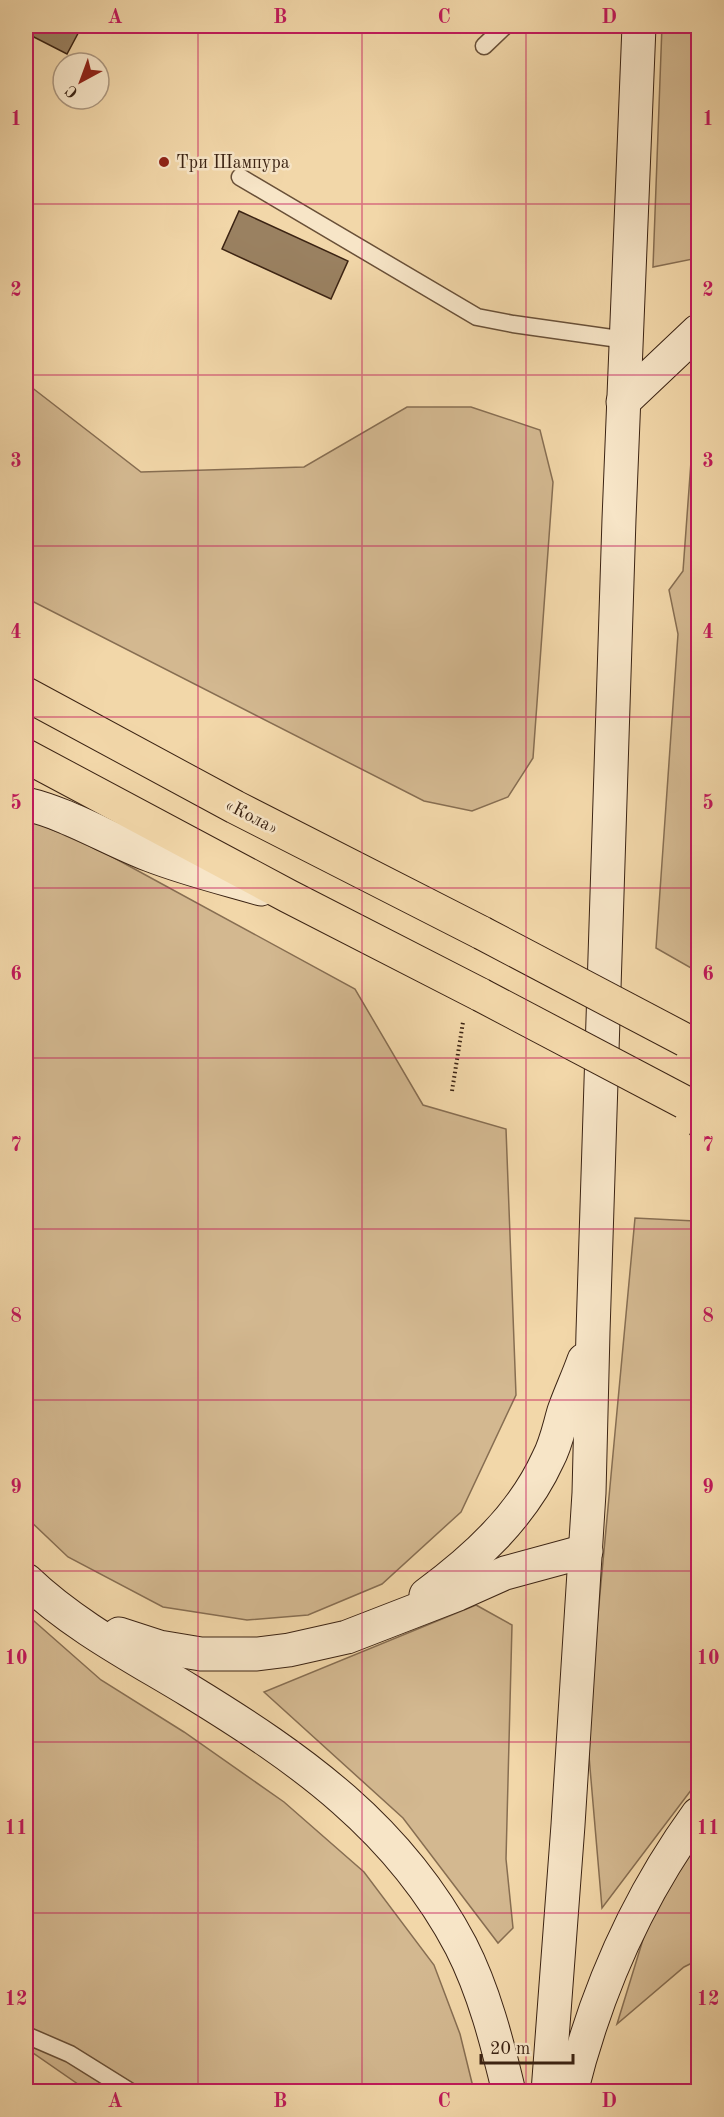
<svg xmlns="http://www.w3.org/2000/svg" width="724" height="2117" viewBox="0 0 724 2117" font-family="'Old Standard TT',serif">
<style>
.green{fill:#d3b890;stroke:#876e52;stroke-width:1.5}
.building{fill:#9a8161;stroke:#3b2313;stroke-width:1.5}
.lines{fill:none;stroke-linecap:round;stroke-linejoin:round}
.lane-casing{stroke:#695038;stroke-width:19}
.secondary-casing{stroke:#3b2313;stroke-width:35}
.highway-casing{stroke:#3b2313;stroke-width:35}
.path{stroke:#3b2313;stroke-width:4;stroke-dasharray:1.5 3;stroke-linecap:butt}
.lane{stroke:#f7e5c7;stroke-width:16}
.secondary{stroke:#f7e5c7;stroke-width:33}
.highway{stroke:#f2d7a9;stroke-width:33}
.highway-bridge-casing{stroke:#3b2313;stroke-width:35;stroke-linecap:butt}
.path-bridge{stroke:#3b2313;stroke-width:4;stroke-dasharray:1.5 3;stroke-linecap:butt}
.highway-bridge{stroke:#f2d7a9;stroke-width:33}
.grid{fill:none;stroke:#c2185b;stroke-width:1.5;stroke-opacity:0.55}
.poi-dot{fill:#8f2418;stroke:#f7e5c7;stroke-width:2}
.labels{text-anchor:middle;stroke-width:5;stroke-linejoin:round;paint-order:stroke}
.poi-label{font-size:18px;fill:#3b2313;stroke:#f7e5c7;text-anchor:start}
.street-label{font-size:18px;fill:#3b2313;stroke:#f7e5c7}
.neatline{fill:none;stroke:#c2185b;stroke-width:2}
.grid-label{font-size:20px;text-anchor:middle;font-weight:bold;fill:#c2185b}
</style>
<rect width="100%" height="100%" fill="#f2d7a9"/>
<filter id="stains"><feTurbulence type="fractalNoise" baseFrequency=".00333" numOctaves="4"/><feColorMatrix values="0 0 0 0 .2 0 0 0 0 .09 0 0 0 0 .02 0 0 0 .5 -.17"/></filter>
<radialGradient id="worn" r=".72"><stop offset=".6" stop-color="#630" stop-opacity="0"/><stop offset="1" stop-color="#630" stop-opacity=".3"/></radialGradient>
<g class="green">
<polygon points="662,26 698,26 698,258 653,267"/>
<polygon points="26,383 141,472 304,467 407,407 471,407 540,430 553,482 533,758 508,797 472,811 424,801 26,598"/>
<polygon points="698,389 698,972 656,948 678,634 669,590 683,571 696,393"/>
<polygon points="26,818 107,854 355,989 423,1105 506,1129 516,1395 461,1512 382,1584 308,1615 247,1620 163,1607 68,1557 26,1517"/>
<polygon points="698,1212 698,1781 602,1908 587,1733 635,1218 695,1221"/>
<polygon points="476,1605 512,1625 506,1859 513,1928 498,1943 403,1818 264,1692"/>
<polygon points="26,1614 101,1680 184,1732 284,1802 364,1872 434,1965 460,2034 474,2091 88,2091 26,2048"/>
<polygon points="698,1832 698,1960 684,1967 617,2024 645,1933"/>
</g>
<g class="building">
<polygon points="26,26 132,26 120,30 102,31 82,26 67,54 26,33"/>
<polygon points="239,211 348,261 331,299 222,249"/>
</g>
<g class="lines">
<g class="lane-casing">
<g id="lane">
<polyline points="484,46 505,26"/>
<polyline points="240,177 477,317 513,324 626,340"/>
<polyline points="26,2035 70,2054 131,2092"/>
</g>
</g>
<g class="secondary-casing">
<g id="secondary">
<polyline points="623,402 698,331"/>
<path d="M 26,804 C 69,814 108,839 150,855 C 186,869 223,878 261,889"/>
<path d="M 26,1580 C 74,1626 134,1657 190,1691 C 301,1759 399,1828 461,1946 C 484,1991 497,2042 509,2092"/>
<path d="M 426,1595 C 475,1559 522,1516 548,1459 C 556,1444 559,1428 564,1411 C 570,1394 578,1377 584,1360"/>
<polyline points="119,1634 159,1647 201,1654 257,1654 289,1650 347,1637 458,1594 505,1573 586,1551"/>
<polyline points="548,2092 568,1825 589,1493 593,1332 619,519 639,26"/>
<path d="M 571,2092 C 596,1991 637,1898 698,1814"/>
</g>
</g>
<g class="highway-casing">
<g id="highway">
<polyline points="26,694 235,807 482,933"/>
<polyline points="26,756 288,896 481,995"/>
</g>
</g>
<polyline class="path" points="452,1091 463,1022"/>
<use href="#lane" class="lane"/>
<use href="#secondary" class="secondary"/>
<use href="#highway" class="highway"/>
<g class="highway-bridge-casing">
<g id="highway-bridge">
<polyline points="482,933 685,1040"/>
<polyline points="481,995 684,1102"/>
</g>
</g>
<polyline class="path-bridge" points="690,1133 698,1137"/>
<use href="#highway-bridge" class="highway-bridge"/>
</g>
<path class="grid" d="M 198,26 L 198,2092M 362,26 L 362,2092M 526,26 L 526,2092M 26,204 L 698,204M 26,375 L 698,375M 26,546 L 698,546M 26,717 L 698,717M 26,888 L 698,888M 26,1058 L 698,1058M 26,1229 L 698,1229M 26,1400 L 698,1400M 26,1571 L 698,1571M 26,1742 L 698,1742M 26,1913 L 698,1913"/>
<circle class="poi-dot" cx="164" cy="162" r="6"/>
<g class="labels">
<g class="poi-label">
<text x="176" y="168">Три Шампура</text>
</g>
<g class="street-label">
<text transform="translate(252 816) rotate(27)" y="6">«Кола»</text>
</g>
</g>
<rect width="724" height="2117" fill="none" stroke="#f2d7a9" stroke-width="66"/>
<g transform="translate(81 81) rotate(221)"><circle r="28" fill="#f7e5c7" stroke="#ac977f" stroke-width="1.5"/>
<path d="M0-4.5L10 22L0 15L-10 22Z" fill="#8f2418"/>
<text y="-9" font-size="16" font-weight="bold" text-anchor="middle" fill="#3b2313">С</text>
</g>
<path d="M481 2054v9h92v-9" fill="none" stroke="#3b2313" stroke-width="3"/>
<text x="490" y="2054" font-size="18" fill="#3b2313" stroke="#f7e5c7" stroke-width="4.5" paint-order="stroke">20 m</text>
<rect x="33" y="33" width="658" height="2051" class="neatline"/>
<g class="grid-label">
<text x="115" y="23">A</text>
<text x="280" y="23">B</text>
<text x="444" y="23">C</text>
<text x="609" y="23">D</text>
<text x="16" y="125">1</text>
<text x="708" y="125">1</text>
<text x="16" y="296">2</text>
<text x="708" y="296">2</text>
<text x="16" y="467">3</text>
<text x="708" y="467">3</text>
<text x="16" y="638">4</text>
<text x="708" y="638">4</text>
<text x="16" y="809">5</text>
<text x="708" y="809">5</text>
<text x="16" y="980">6</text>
<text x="708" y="980">6</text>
<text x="16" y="1151">7</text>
<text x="708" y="1151">7</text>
<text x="16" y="1322">8</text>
<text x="708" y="1322">8</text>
<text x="16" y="1493">9</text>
<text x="708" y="1493">9</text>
<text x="16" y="1664">10</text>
<text x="708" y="1664">10</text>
<text x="16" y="1834">11</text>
<text x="708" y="1834">11</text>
<text x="16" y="2005">12</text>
<text x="708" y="2005">12</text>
<text x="115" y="2107">A</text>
<text x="280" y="2107">B</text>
<text x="444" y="2107">C</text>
<text x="609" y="2107">D</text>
</g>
<rect width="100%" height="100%" filter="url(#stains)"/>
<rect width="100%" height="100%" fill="url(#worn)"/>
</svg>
